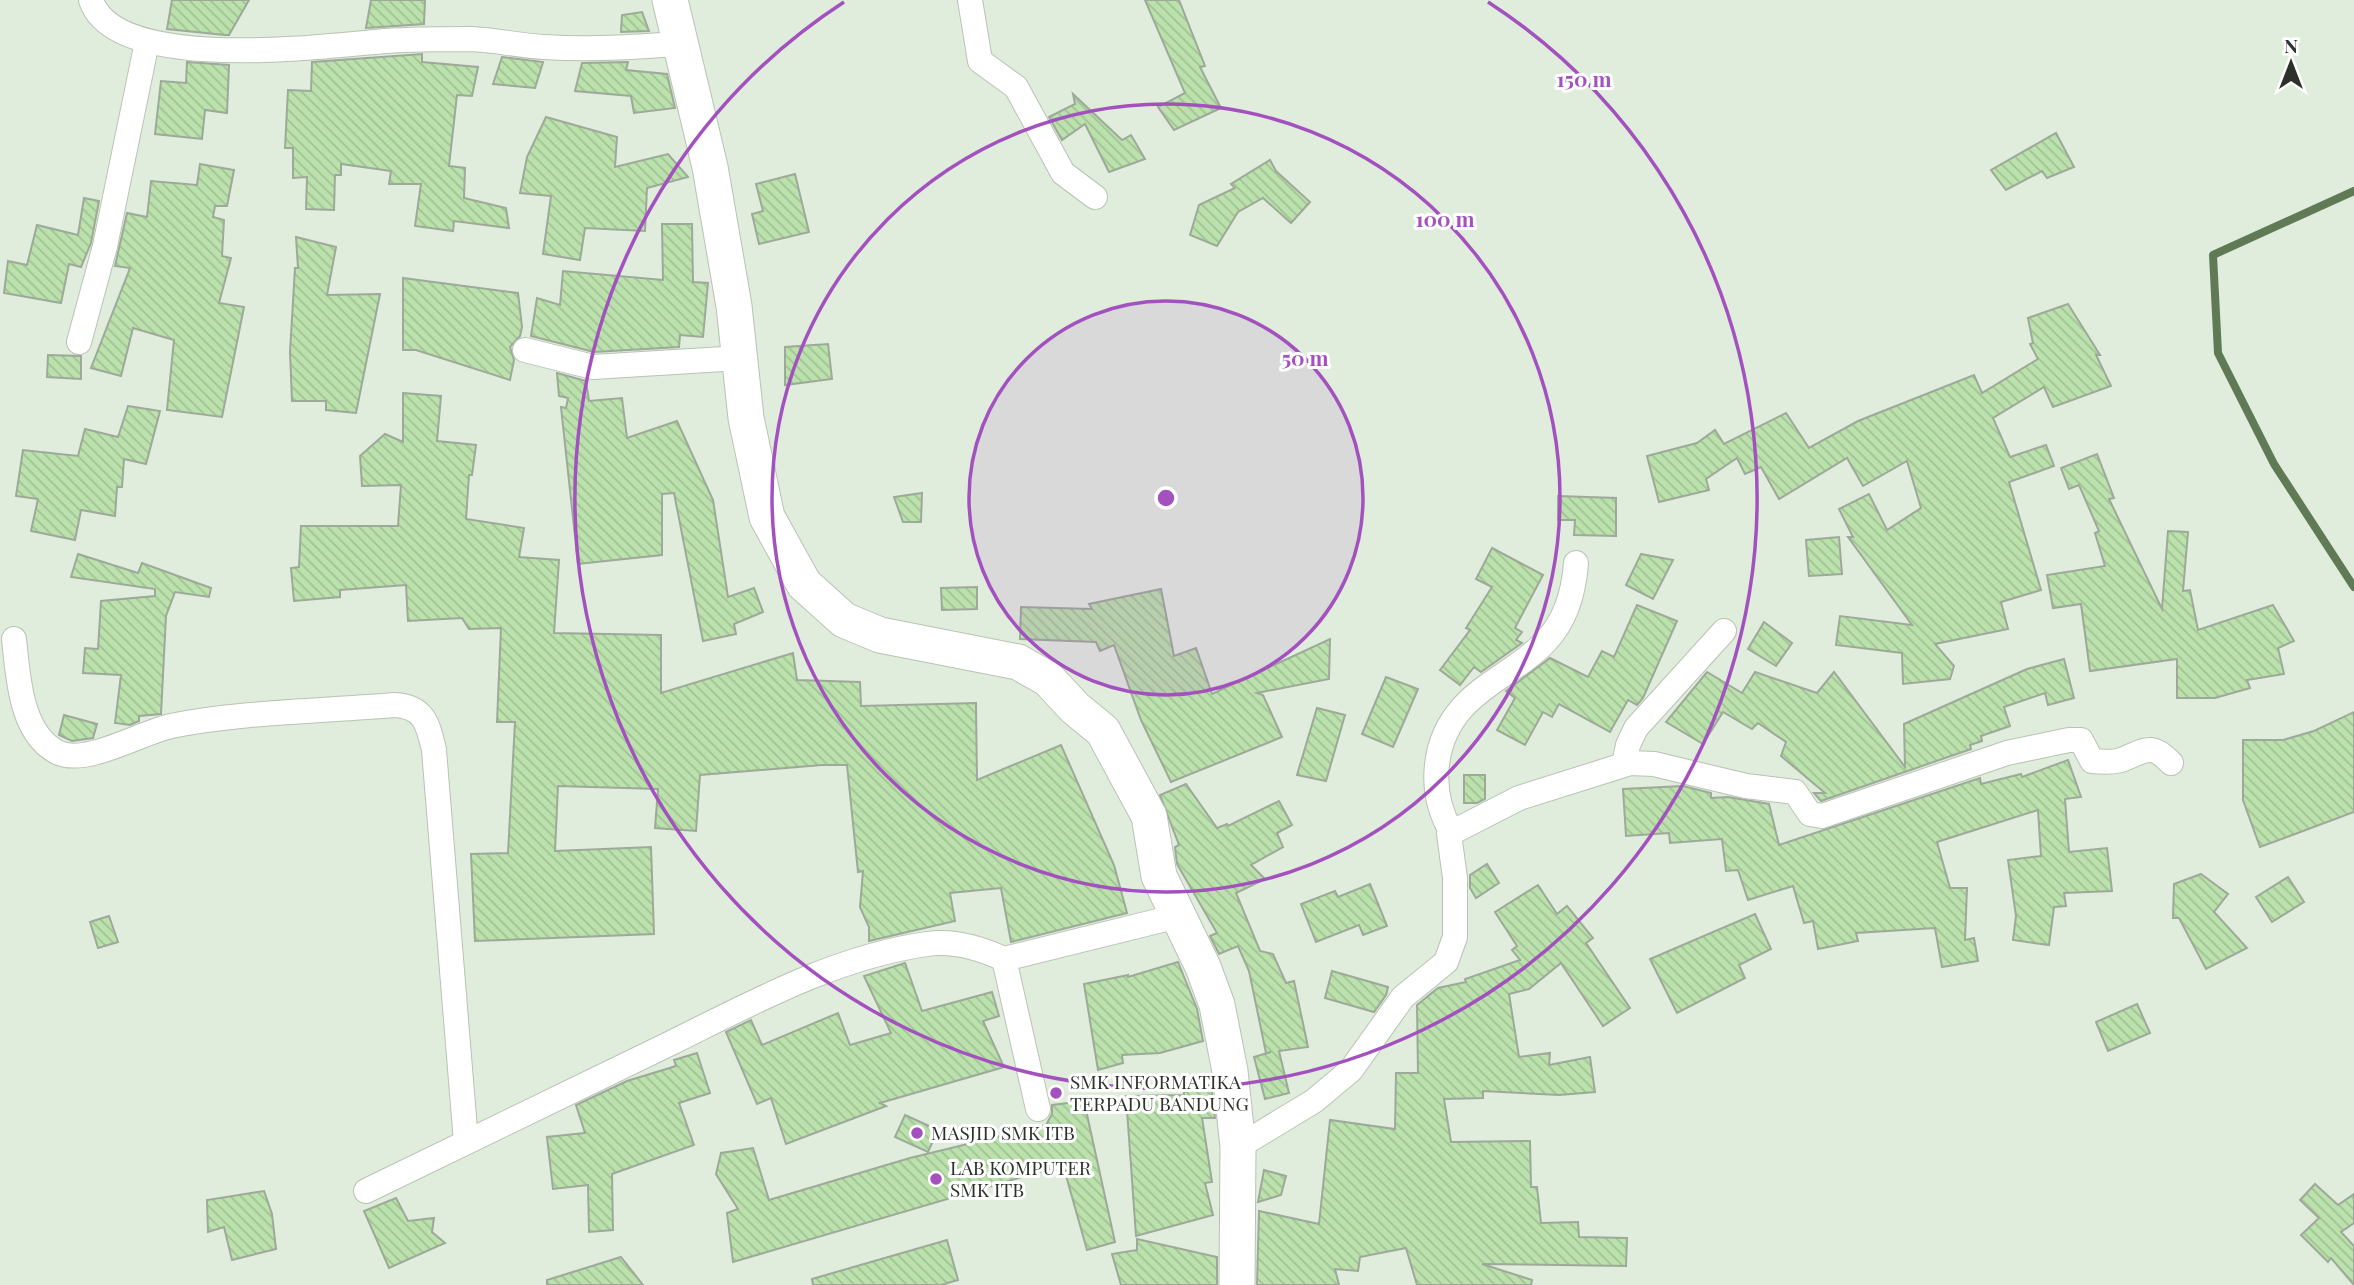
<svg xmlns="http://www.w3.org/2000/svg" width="2354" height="1285" viewBox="0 0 2354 1285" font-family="'Playfair Display',serif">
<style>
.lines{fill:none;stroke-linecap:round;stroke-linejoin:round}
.stream{stroke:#607a56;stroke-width:8}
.building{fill:url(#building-back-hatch);stroke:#9da999;stroke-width:2}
.minor-casing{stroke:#b8c3b3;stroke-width:26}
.secondary-casing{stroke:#b8c3b3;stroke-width:37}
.minor{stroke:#fff;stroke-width:24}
.secondary{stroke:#fff;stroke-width:35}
.ring{fill:none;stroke:#a451c0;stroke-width:3.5}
.poi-dot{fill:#a451c0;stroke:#fff;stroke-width:2.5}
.labels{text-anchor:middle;stroke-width:6;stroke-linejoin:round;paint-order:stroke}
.poi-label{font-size:19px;fill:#2c312a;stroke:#fff;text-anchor:start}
.centre{fill:#a451c0;stroke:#fff;stroke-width:3.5}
.ring-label{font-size:21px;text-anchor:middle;font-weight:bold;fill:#a451c0;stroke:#fff;stroke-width:6;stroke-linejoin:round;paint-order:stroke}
</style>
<defs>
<pattern id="building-back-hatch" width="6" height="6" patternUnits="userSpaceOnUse" patternTransform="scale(1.75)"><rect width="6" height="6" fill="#bbe1ac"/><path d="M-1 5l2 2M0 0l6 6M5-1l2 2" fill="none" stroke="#a1c294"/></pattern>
</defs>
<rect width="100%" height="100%" fill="#e0ecdc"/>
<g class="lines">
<polyline class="stream" points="2354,191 2213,255 2218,353 2274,464 2354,587"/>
</g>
<g class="building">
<polygon points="172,0 249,0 229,35 225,35 167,29"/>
<polygon points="371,0 425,0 424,24 366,28"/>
<polygon points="1145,0 1179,0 1205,66 1200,67 1221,108 1174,130 1158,107 1185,93"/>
<polygon points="642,12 649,31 621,32 622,15"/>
<polygon points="422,54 422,62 478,67 472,96 457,95 449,166 465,168 464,198 506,208 509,228 454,221 453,231 415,226 421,184 389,184 391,171 341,164 341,175 335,175 334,210 306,209 307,177 293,178 293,148 285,148 288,90 311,91 312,62"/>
<polygon points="502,57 543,62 535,88 493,84"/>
<polygon points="187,62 229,65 227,113 205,110 202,139 155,134 161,81 186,83"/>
<polygon points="628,62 626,70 667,74 675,108 634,113 631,96 575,91 582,63"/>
<polygon points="1073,94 1122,140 1131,135 1145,159 1109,172 1085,124 1062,140 1049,117 1075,104"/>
<polygon points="546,117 617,137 615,167 668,154 688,177 647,188 645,231 585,228 580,260 543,254 551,196 520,193 527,157"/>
<polygon points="2056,133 2074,167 2047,178 2042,171 2006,190 1991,170"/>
<polygon points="1270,160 1276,171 1310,202 1291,223 1263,198 1238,212 1217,246 1190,235 1199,205 1235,188 1231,184"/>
<polygon points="200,164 234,170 227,206 215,206 213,217 224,220 222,256 231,258 219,303 244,307 222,417 167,410 174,340 133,328 121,376 91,368 130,268 115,266 127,213 147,217 151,181 197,185"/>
<polygon points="795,174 809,232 759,244 752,214 763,211 756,184"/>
<polygon points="84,198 99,201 91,243 81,267 69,264 61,303 4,293 8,261 27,265 37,225 78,235"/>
<polygon points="662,224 692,224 693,282 708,283 703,337 680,335 679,347 594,352 531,336 537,298 560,305 563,271 663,280"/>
<polygon points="296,237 336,247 327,295 380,294 356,413 326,410 326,401 292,401 290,352 295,268 298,268"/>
<polygon points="403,278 518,293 522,327 520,336 510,347 514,360 510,380 416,350 403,350"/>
<polygon points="2068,304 2100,355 2096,355 2111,386 2053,407 2044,387 1993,418 2010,457 2046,445 2054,466 2009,482 2041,590 2001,602 2008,629 1935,644 1954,666 1950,679 1903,684 1902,653 1836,645 1840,616 1912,625 1848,537 1853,537 1839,509 1869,494 1887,530 1921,508 1907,461 1863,486 1847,458 1779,499 1761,467 1745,474 1737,458 1706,479 1709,490 1659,502 1647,456 1697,443 1715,430 1724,444 1786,413 1809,448 1858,421 1974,375 1982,393 2038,359 2030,344 2033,343 2028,318"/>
<polygon points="828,344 832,379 785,385 785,347"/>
<polygon points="48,355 81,356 81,379 47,377"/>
<polygon points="557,373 586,381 589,401 622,398 627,438 677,421 713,500 728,597 754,588 763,612 734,624 736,634 703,641 674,493 662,494 662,555 578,564 561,407 566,408 568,398 559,396"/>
<polygon points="403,393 441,396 437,441 476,445 472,475 469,475 466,519 524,528 519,557 559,560 554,633 661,635 661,693 793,653 797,680 860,682 861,706 976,703 977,780 1061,745 1114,865 1127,913 1011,942 1001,888 950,893 955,921 869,941 869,927 860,907 863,871 858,872 847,765 822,765 700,775 696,831 655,828 658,789 558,786 555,851 651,847 654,934 475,941 471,854 508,853 515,722 497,722 501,628 469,629 462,618 408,621 406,585 340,590 340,597 294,601 291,568 299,567 301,526 398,526 401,485 362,486 360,456 385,434 403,442"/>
<polygon points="128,406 160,411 146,464 124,459 122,487 117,487 115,516 81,510 75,540 31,531 38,499 16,496 23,450 78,456 85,429 118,437"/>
<polygon points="2097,454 2114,498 2109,499 2162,609 2168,531 2188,532 2183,591 2190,590 2198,630 2273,605 2294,641 2278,648 2284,674 2247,680 2250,688 2215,698 2177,698 2177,659 2090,671 2081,604 2053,608 2047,575 2105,566 2095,533 2099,531 2079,485 2069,489 2061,468"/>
<polygon points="922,493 921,522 903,522 894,497"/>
<polygon points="1558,496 1616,498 1616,536 1574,535 1575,520 1558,520"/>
<polygon points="1839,537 1842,574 1809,576 1806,540"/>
<polygon points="1492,548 1543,575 1515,628 1522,632 1516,640 1522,643 1481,672 1474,667 1460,685 1440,670 1470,630 1466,628 1492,587 1476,579"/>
<polygon points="78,554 138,573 142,563 211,588 209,597 175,592 166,616 161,714 139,716 139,721 130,725 115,723 121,675 83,673 85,648 98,649 101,601 155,596 155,589 71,577"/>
<polygon points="1641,554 1673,560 1653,599 1626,585"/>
<polygon points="977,587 977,609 942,610 941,588"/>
<polygon points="1161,589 1174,656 1196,648 1212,694 1330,639 1329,679 1257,693 1263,695 1282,737 1171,782 1141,720 1114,645 1100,651 1096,642 1020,639 1021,607 1092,609 1089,604"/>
<polygon points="1637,605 1677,621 1643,698 1637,705 1628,700 1610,732 1559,704 1552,717 1543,712 1525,745 1497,730 1515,698 1506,691 1550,658 1588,677 1602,651 1614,657"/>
<polygon points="1764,622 1792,643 1776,666 1748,649"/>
<polygon points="2064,659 2074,698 2048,705 2045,693 2004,707 2010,726 1981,736 1982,741 1970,745 1971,749 1821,801 1814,793 1825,793 1781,756 1786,742 1758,723 1752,729 1723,712 1703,744 1666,722 1707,672 1742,693 1755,672 1817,693 1834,672 1905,767 1904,724 2027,669"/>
<polygon points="1386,677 1418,689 1393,747 1362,734"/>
<polygon points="1317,708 1345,715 1326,781 1297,775"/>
<polygon points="2354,712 2354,812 2260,847 2243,800 2243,740 2283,740 2314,731"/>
<polygon points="64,715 97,724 93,738 72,741 59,735"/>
<polygon points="2068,760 2081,797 2065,799 2069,852 2107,848 2112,891 2064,893 2066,906 2054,907 2049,945 2013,940 2016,916 2008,860 2041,856 2038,810 1937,842 1950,888 1967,888 1965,940 1974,938 1978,961 1942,967 1935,928 1856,933 1858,941 1818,949 1813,921 1804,923 1793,886 1748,900 1738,870 1726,871 1722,839 1670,843 1669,833 1626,836 1623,789 1683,786 1711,793 1711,798 1728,797 1769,804 1779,845 1980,778 1981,784 2021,774 2022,777"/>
<polygon points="1464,775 1485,775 1485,799 1477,803 1464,803"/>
<polygon points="1186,784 1217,828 1227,824 1228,826 1279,801 1292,825 1277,833 1283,847 1251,865 1265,879 1236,893 1260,951 1273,954 1286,983 1294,981 1308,1047 1279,1051 1289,1093 1265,1099 1254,1057 1271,1052 1266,1053 1249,971 1238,946 1219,954 1210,936 1217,933 1177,864 1175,847 1179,845 1160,795"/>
<polygon points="1487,864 1499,883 1476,898 1470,888 1470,875"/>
<polygon points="2201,874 2228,894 2214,912 2247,948 2206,969 2179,918 2173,918 2174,884"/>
<polygon points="2288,877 2304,902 2272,922 2256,897"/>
<polygon points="1370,884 1387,926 1363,935 1359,925 1316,942 1301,904 1335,891 1338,897"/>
<polygon points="1538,885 1557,914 1567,906 1593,938 1586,943 1630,1008 1603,1026 1561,963 1529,989 1509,994 1519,1057 1550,1053 1549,1065 1590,1057 1595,1092 1559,1095 1483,1091 1483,1098 1444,1099 1451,1142 1530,1141 1531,1187 1537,1187 1541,1223 1578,1222 1579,1237 1627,1238 1626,1266 1482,1264 1532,1280 1531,1285 1417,1285 1406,1248 1360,1257 1358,1271 1335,1269 1339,1285 1257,1285 1259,1211 1319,1224 1330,1120 1395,1129 1396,1073 1418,1073 1417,1005 1438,988 1466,982 1465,979 1520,960 1512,950 1517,946 1495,912"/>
<polygon points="1755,914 1771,949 1739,965 1745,978 1677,1013 1650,959"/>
<polygon points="109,916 118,942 98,948 90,922"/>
<polygon points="1178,962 1197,1009 1203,1041 1160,1053 1122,1055 1123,1063 1098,1070 1084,984 1128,975 1128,977"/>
<polygon points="905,963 922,1011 992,992 999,1016 983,1021 1004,1067 880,1103 886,1106 786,1144 771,1098 757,1104 726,1032 751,1020 762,1045 838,1013 850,1045 891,1033 864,976"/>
<polygon points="1332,971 1388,987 1386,995 1374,1012 1325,998"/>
<polygon points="2137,1004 2150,1033 2108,1051 2096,1022"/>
<polygon points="697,1053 710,1093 679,1103 694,1145 612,1174 613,1230 589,1232 588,1185 553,1189 547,1137 585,1133 576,1105 627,1081 676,1066 674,1060"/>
<polygon points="1211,1085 1215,1118 1202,1118 1212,1182 1205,1183 1213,1215 1136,1236 1126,1096 1184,1095 1184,1088"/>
<polygon points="1084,1101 1115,1242 1087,1250 1063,1165 733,1262 727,1213 738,1209 716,1174 721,1153 753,1148 769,1200 910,1158 1046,1125 1052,1114 1052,1105"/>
<polygon points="905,1115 938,1130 928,1152 895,1137"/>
<polygon points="1264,1170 1286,1176 1281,1195 1258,1202"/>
<polygon points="2315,1184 2338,1205 2354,1194 2354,1223 2341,1232 2354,1246 2354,1285 2331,1258 2328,1262 2301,1235 2319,1218 2300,1200"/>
<polygon points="264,1191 272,1214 276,1249 232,1260 224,1227 208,1232 207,1200"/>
<polygon points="396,1198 408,1221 434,1218 432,1232 445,1243 389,1268 364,1211"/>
<polygon points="1137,1239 1217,1257 1217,1285 1121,1285 1112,1254 1137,1250"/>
<polygon points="947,1240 958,1280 941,1285 813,1285 812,1279"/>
<polygon points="621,1257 643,1285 547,1285 547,1280"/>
</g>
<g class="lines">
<g class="minor-casing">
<g id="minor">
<path d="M 91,0 C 115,74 325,46 386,41 C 414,39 443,39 471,39 C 496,40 520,46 545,47 C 589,50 634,47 678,44"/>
<polyline points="970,0 980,61 1016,87 1063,173 1095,197"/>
<polyline points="79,342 105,246 147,42"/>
<polyline points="525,350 593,367 740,358"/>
<path d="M 14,639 C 18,675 20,735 59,753 C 87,765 140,733 171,726 C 239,712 323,711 394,705 C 424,706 428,724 434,750 L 466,1142"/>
<polyline points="1624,764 1628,745 1636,728 1724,631"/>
<path d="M 1451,831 C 1428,792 1432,741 1463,707 C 1485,682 1522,667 1546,641 C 1566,620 1574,590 1576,563"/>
<polyline points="1038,1109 1004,959 1178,916"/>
<path d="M 1238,1147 L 1314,1101 L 1351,1070 L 1403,997 L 1446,962 L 1455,937 L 1455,878 L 1449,834 L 1519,798 L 1630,763 L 1654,764 L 1746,786 L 1795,792 L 1810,814 L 1822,816 L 2007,753 L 2069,740 L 2081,740 L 2092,761 C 2102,762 2117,763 2126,758 C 2147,749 2153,744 2171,763"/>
<path d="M 366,1191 C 467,1141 569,1092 671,1043 C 752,1003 835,957 927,944 C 953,940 980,948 1004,959"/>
</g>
</g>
<g class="secondary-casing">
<polyline id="secondary" points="670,0 710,167 734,306 746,418 767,517 804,584 844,620 880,635 1018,662 1048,679 1075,708 1103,731 1149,816 1159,876 1203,967 1217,1005 1230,1071 1238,1147 1237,1285"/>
</g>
<use href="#minor" class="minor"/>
<use href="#secondary" class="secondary"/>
</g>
<circle cx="1166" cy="498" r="197" fill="#a451c0" fill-opacity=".12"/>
<g class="ring">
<circle cx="1166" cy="498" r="197"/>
<circle cx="1166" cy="498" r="394"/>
<path d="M1488 2A591 591 0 1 1 844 2"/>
</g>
<g class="poi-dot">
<circle cx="1056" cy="1093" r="7"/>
<circle cx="917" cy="1133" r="7"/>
<circle cx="936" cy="1179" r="7"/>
</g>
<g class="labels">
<g class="poi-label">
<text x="1070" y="1089">SMK INFORMATIKA<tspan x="1070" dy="22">TERPADU BANDUNG</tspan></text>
<text x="931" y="1140">MASJID SMK ITB</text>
<text x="950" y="1175">LAB KOMPUTER<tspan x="950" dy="22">SMK ITB</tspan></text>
</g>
</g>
<circle cx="1166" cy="498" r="10" class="centre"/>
<g class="ring-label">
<text x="1584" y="87">150 m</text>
<text x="1445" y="227">100 m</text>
<text x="1305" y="366">50 m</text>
</g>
<g transform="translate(2291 63)" stroke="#ffffff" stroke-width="5" paint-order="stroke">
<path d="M0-5L12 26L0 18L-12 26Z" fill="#2c312a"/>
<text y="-10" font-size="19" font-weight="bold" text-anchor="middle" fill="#2c312a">N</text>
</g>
</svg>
